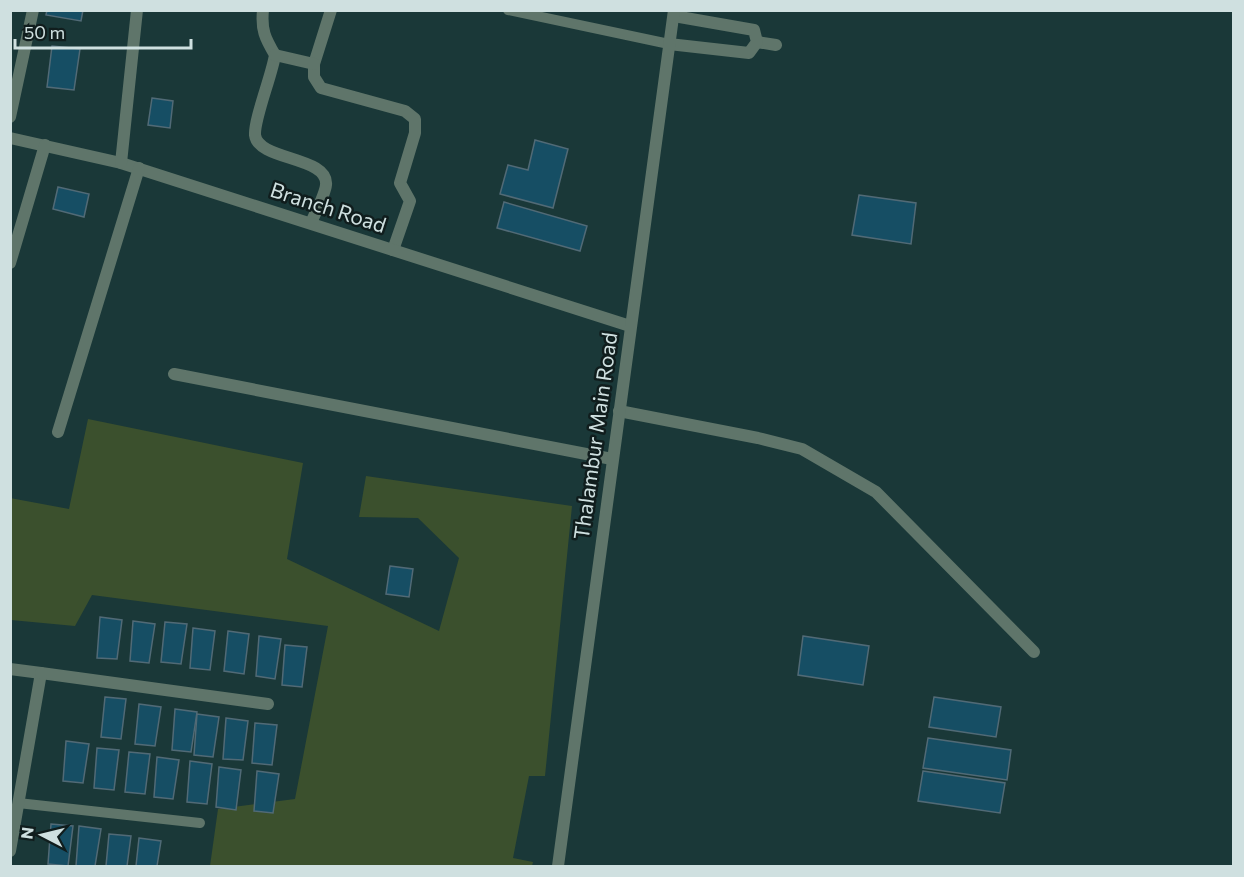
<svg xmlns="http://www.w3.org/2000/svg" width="1244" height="877" viewBox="0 0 1244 877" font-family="Commissioner,sans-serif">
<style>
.green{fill:#3b502d}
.building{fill:#164e64;stroke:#516a76;stroke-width:1.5}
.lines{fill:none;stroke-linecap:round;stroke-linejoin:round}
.service{stroke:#5f756a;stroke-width:10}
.minor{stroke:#5f756a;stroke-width:12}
.tertiary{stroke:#5f756a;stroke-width:12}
.labels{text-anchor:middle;stroke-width:5;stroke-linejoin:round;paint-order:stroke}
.street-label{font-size:21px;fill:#cfe0e0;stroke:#101d1d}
</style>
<rect width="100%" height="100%" fill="#1a3838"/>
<polygon class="green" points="88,419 303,463 287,559 439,631 459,558 418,518 359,517 366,476 572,506 545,776 529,776 513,858 533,862 532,866 210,866 218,809 295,799 328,626 92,595 75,626 11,620 10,498 69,509"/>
<g class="building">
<polygon points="47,10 83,10 81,21 46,15"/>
<polygon points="52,46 80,49 74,90 47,87"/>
<polygon points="152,98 173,101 170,128 148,125"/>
<polygon points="535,140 568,149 553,208 500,194 508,165 528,170"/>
<polygon points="58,187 89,194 84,217 53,209"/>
<polygon points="859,195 916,203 911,244 852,235"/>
<polygon points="504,202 587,226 580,251 497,228"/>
<polygon points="390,566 413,569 409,597 386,594"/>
<polygon points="100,617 122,620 117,659 97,658"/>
<polygon points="133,621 155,624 149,663 130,661"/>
<polygon points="165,622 187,624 181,664 161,662"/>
<polygon points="193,628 215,631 210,670 190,668"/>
<polygon points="228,631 249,634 244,674 224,671"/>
<polygon points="259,636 281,639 275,679 256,676"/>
<polygon points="803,636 869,646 863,685 798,675"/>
<polygon points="285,645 307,647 302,687 282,685"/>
<polygon points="105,697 126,699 121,739 101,737"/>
<polygon points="934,697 1001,707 996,737 929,727"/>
<polygon points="139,704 161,707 155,746 135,744"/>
<polygon points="175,709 197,712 191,752 172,750"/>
<polygon points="197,714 219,717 213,757 194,755"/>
<polygon points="226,718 248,721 243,760 223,759"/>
<polygon points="255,723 277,725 272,765 252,763"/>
<polygon points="928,738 1011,750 1007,780 923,768"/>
<polygon points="66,741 89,744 83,783 63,781"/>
<polygon points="97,748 119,750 114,790 94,788"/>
<polygon points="129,752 150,754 145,794 125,792"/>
<polygon points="157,757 179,760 173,799 154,797"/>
<polygon points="190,761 212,764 207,804 187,802"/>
<polygon points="219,767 241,770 236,810 216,807"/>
<polygon points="257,771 279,774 273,813 254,811"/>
<polygon points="923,771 1005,783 1000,813 918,801"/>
<polygon points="51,824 73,826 68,866 48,864"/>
<polygon points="79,826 101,829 95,866 76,866"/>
<polygon points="109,834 131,836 127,866 106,866"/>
<polygon points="139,838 161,841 157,866 136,866"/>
</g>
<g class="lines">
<g class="service">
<polyline points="508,10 669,44"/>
<polyline points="18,803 200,823"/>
</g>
<g class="minor">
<path d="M 263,10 C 261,30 265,38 275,55 C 272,75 254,119 255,135 C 258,161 329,156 326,185 C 325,195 315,213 311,223"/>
<polyline points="331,10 314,64 314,77 321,88 405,111 415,119 415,133 400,183 410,201 393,250"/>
<polyline points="757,42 776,45"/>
<polyline points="669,44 749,53 757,42 754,30 674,16"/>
<polyline points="275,55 314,64"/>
<polyline points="10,117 33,10"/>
<polyline points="10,138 121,163 630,326"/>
<polyline points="121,163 137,10"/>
<polyline points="10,263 45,145"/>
<polyline points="174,374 612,459"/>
<polyline points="619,411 758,438 802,449 876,492 1034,652"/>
<polyline points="58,432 139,168"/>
<polyline points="10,669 41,673 10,851"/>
<polyline points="41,673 268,704"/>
</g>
<polyline class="tertiary" points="558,866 674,10"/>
</g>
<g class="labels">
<g class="street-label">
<text transform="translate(328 208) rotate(18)" y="7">Branch Road</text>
<text transform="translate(596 436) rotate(-82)" y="7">Thalambur Main Road</text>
</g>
</g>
<rect width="1244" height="877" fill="none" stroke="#cfe0e0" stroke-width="24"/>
<g transform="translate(42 835) rotate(277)" stroke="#101d1d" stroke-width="4.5" paint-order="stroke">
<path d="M0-4.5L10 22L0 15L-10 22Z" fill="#cfe0e0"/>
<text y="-9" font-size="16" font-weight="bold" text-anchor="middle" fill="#cfe0e0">N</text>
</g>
<path d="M15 39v9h176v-9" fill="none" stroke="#cfe0e0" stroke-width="3"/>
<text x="24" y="39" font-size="18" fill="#cfe0e0" stroke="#101d1d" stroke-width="4.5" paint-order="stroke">50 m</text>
</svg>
